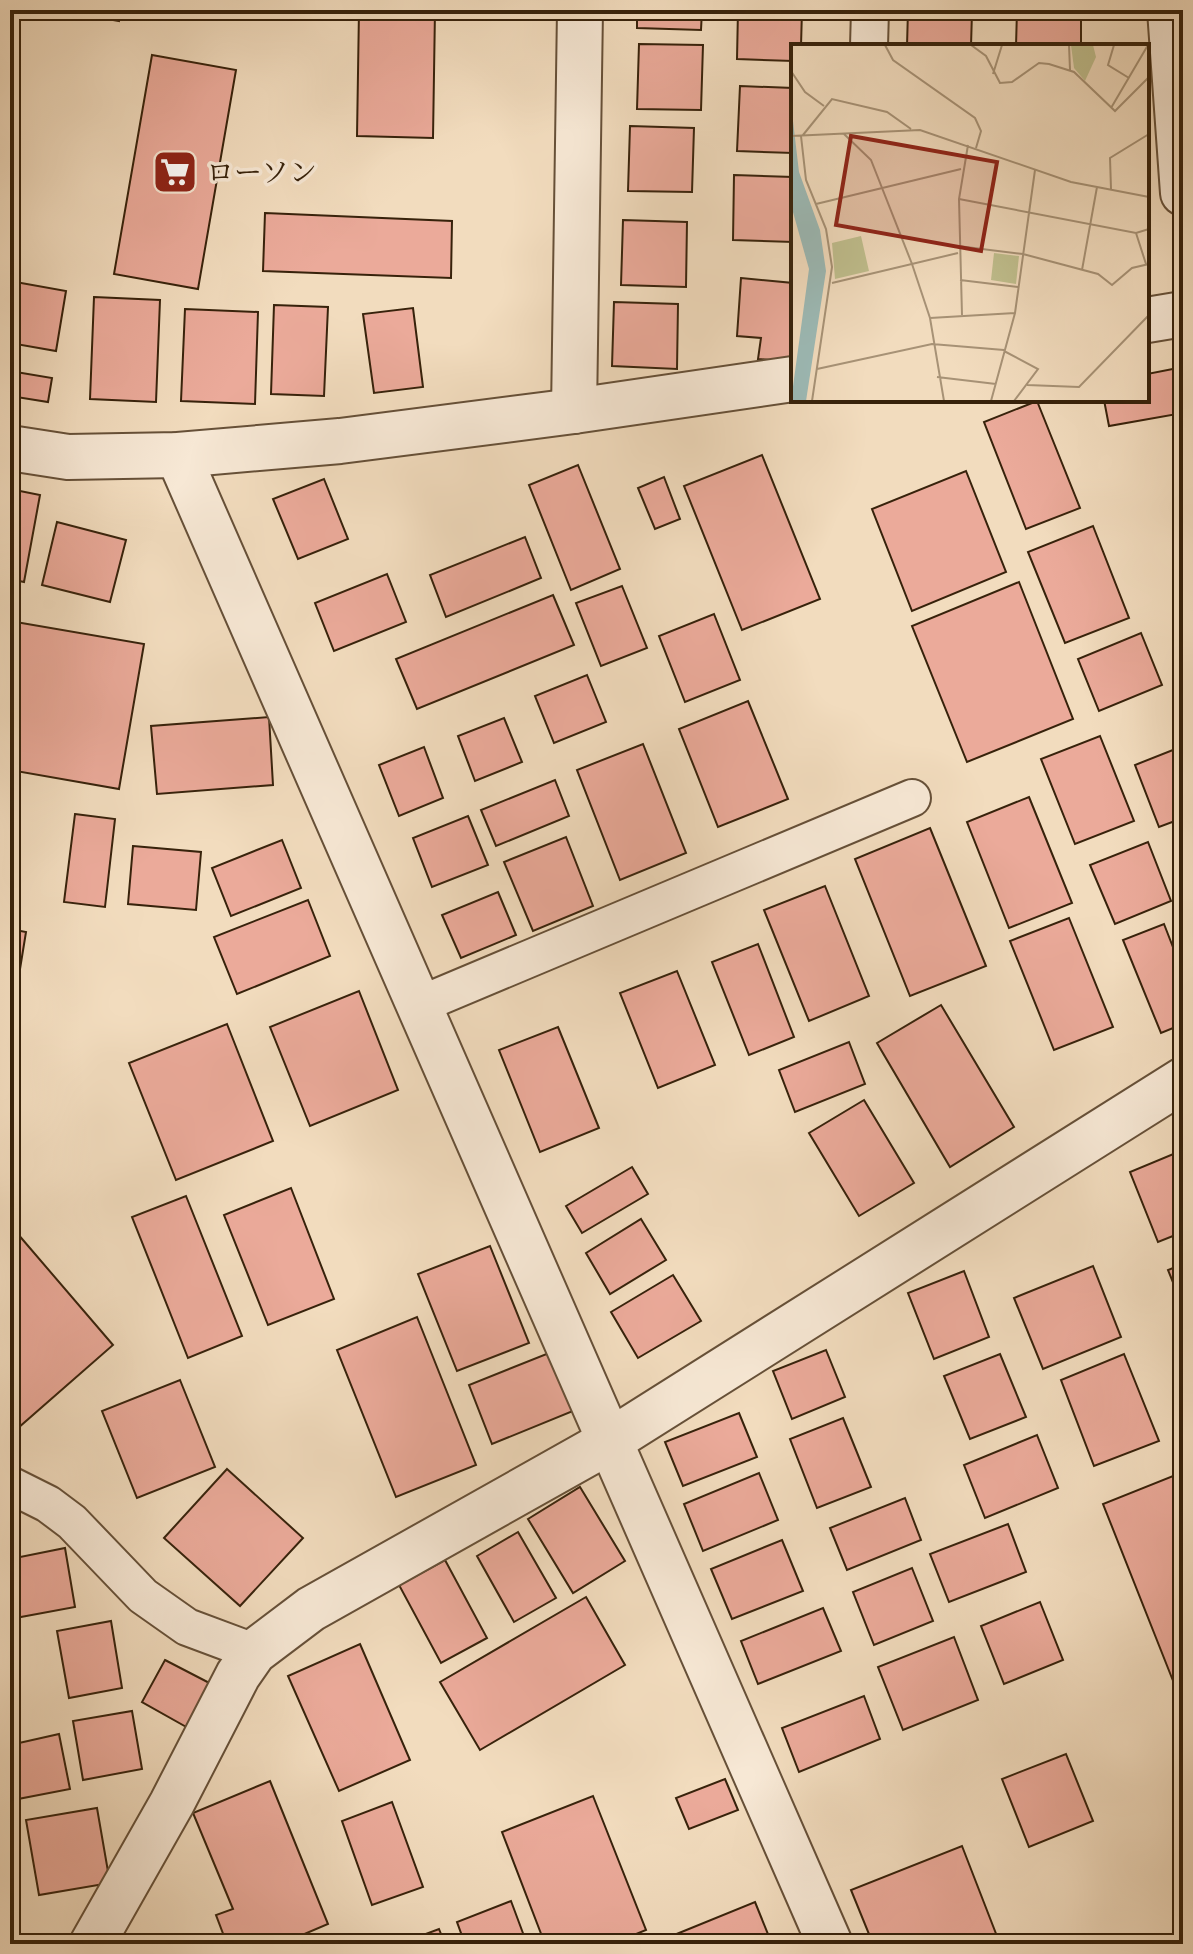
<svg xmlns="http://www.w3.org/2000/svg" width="1193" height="1954" viewBox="0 0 1193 1954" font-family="'EB Garamond','Noto Serif JP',serif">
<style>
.building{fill:#ebaa9a;stroke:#37220b;stroke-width:2}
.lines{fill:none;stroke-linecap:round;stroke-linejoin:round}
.service-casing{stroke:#665038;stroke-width:40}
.minor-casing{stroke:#665038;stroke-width:48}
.service{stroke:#f7e8d5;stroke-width:36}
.minor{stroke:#f7e8d5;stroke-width:44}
.labels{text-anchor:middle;stroke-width:7;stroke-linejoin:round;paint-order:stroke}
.poi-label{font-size:28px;fill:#37220b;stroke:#f7e8d5;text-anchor:start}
.inset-road{fill:none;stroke:#a79276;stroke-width:2}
.view{fill:#8f2418;fill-opacity:0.15;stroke:#8f2418;stroke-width:4}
.inset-edge{fill:none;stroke:#37220b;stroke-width:4}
</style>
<rect width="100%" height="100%" fill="#f2dcbe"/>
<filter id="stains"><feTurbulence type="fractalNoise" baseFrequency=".0025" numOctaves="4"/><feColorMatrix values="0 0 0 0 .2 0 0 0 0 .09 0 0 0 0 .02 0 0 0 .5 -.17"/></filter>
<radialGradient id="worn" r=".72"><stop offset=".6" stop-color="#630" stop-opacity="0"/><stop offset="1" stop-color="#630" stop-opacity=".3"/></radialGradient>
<g class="building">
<polygon points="58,10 121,10 119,21"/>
<polygon points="359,10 435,10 433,138 357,136"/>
<polygon points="637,10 702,10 701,30 637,28"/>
<polygon points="738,10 802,10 801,46 793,46 793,61 737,59"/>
<polygon points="908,10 972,12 971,46 907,46"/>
<polygon points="1017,10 1081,10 1081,46 1016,46"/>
<polygon points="639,44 703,45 701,110 637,109"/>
<polygon points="152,55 236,70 198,289 114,274"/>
<polygon points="740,86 793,88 793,153 737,151"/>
<polygon points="630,126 694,128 692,192 628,191"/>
<polygon points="734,175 793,177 793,242 733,240"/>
<polygon points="265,213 452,221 451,278 263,271"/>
<polygon points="623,220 687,222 686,287 621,285"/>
<polygon points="741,278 793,283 793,362 758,359 761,338 737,336"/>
<polygon points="10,281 66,291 56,351 10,343"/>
<polygon points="94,297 160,300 156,402 90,399"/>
<polygon points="614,302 678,304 677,369 612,366"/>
<polygon points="274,305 328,307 324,396 271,394"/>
<polygon points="413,308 423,387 374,393 363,314"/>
<polygon points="185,309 258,312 255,404 181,401"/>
<polygon points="1183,367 1183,413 1109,426 1104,400 1147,400 1147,374"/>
<polygon points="10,371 52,378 48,402 10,396"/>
<polygon points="1037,401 1080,508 1026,529 984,422"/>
<polygon points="762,455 820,599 742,630 684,486"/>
<polygon points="578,465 620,569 571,590 529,485"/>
<polygon points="966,471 1006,572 912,611 872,509"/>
<polygon points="664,477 680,519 655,529 638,488"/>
<polygon points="324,479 348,539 298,559 273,499"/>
<polygon points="10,489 40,495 24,582 10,579"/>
<polygon points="57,522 126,540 110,602 42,585"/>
<polygon points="1093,526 1129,618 1065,643 1028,552"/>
<polygon points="525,537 541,578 446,617 430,575"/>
<polygon points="387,574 406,622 334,651 315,603"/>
<polygon points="1019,582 1073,719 967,762 912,626"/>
<polygon points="622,586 647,648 601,666 576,603"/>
<polygon points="553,595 574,645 417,709 396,659"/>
<polygon points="714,614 740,680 685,702 659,636"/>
<polygon points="10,621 144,644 119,789 10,770"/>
<polygon points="1141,633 1162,685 1099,711 1078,659"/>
<polygon points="587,675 606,722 554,743 535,696"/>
<polygon points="748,701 788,799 718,827 679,729"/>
<polygon points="269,717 273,785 157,794 151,726"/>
<polygon points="504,718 522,762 475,781 458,736"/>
<polygon points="1100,736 1134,821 1075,844 1041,759"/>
<polygon points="643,744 686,853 620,880 577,770"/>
<polygon points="1183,746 1183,818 1159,827 1135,765"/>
<polygon points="424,747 443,798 399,816 379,765"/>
<polygon points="555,780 569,816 496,846 481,810"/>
<polygon points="1029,797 1072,903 1009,928 967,822"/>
<polygon points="75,814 115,819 105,907 64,902"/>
<polygon points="468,816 488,865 432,887 413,838"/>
<polygon points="930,828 986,966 910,996 855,859"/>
<polygon points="566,837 593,906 533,931 504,862"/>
<polygon points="282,840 301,888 231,916 212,868"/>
<polygon points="1148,842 1171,901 1115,924 1090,865"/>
<polygon points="133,846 201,852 196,910 128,904"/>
<polygon points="825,886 869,996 809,1021 764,910"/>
<polygon points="498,892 516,935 461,958 442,915"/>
<polygon points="308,900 330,956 237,994 214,937"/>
<polygon points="1069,918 1113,1027 1054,1050 1010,941"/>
<polygon points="1164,924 1183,973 1183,1024 1161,1033 1123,940"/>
<polygon points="10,929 26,932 15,1000 10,1000"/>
<polygon points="758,944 794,1037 749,1055 712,962"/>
<polygon points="677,971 715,1065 658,1088 620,993"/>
<polygon points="359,991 398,1090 310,1126 270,1027"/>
<polygon points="941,1005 1014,1127 950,1167 877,1043"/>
<polygon points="227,1024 273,1141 176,1180 129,1063"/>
<polygon points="558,1027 599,1128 540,1152 499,1050"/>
<polygon points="849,1042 865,1084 795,1112 779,1070"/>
<polygon points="864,1100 914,1183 859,1216 809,1133"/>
<polygon points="1183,1150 1183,1232 1158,1242 1130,1172"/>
<polygon points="632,1167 648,1194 582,1233 566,1206"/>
<polygon points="291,1188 334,1299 268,1325 224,1215"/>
<polygon points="186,1196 242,1336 188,1358 132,1217"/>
<polygon points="641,1219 666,1260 610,1294 586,1253"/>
<polygon points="17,1233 113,1345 18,1428 10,1419 10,1239"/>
<polygon points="490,1246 529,1343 457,1371 418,1274"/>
<polygon points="1183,1264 1183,1307 1168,1270"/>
<polygon points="1093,1266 1121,1337 1043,1369 1014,1298"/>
<polygon points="964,1271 989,1337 934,1359 908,1293"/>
<polygon points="673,1275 701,1321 638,1358 611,1312"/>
<polygon points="417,1317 476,1465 396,1497 337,1350"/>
<polygon points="826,1350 845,1397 792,1419 773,1371"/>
<polygon points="549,1353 573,1411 492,1444 469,1385"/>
<polygon points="1000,1354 1026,1417 970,1439 944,1376"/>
<polygon points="1124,1354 1159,1441 1094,1466 1061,1380"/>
<polygon points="180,1380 215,1467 137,1498 102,1411"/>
<polygon points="739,1413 757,1457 683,1486 665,1442"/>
<polygon points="843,1418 871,1487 817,1508 790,1439"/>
<polygon points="1037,1435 1058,1488 985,1518 964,1465"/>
<polygon points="227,1469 303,1538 240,1606 164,1538"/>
<polygon points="759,1473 778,1520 703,1551 684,1504"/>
<polygon points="1178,1474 1183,1488 1183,1706 1103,1504"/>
<polygon points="580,1487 625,1561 573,1593 528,1519"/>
<polygon points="905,1498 921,1540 847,1570 830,1528"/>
<polygon points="1008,1524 1026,1572 949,1602 930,1554"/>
<polygon points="518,1532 556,1598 514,1622 477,1556"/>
<polygon points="782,1540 803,1591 732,1619 711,1569"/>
<polygon points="65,1548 75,1607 10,1619 10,1559"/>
<polygon points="445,1560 487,1638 441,1663 399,1585"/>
<polygon points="912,1568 933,1621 874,1645 853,1592"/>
<polygon points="586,1597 625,1665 480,1750 440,1682"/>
<polygon points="1040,1602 1063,1660 1004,1684 981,1626"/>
<polygon points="823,1608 841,1651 758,1684 741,1641"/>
<polygon points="111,1621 122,1688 69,1698 57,1631"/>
<polygon points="954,1637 978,1700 903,1730 878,1667"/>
<polygon points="360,1644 410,1760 339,1791 288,1676"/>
<polygon points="165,1660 221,1689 197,1733 142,1702"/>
<polygon points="864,1696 880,1739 799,1772 782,1728"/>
<polygon points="132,1711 142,1769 83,1780 73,1721"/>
<polygon points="59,1734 70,1789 18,1799 10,1745"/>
<polygon points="1066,1754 1093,1821 1029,1847 1002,1779"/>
<polygon points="725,1779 738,1810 689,1829 676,1798"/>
<polygon points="270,1781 328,1924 281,1944 227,1944 216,1915 233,1909 193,1813"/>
<polygon points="593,1796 646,1930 612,1944 545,1944 502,1832"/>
<polygon points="392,1802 423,1887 372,1905 342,1821"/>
<polygon points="97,1808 110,1883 39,1895 26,1820"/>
<polygon points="962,1846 1000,1944 873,1944 851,1890"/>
<polygon points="511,1901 527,1944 465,1944 457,1922"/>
<polygon points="755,1902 772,1944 652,1944"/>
<polygon points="439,1929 445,1944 399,1944"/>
</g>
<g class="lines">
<g class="service-casing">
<g id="service">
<polyline points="869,46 870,10"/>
<polyline points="419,1005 912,798"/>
<polyline points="10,1485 48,1504 72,1522 143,1596 187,1627 254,1652"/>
</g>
</g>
<g class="minor-casing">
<g id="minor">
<polyline points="1170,10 1183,193"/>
<polyline points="1147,320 1183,314"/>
<polyline points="574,411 580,10"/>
<polyline points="10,448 68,457 178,455 340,441 574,411 793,379"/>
<polyline points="178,455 830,1944"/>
<polyline points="92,1944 172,1803 238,1675 254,1652 311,1609 610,1441 1183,1080"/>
</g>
</g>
<use href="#service" class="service"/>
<use href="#minor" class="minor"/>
</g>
<defs>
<g id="supermarket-square" transform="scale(2.3)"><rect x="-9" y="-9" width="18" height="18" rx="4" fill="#8f2418" stroke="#f7e8d5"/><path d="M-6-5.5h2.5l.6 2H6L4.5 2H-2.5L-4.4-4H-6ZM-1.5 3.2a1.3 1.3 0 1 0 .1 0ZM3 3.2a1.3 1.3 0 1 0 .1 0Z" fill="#fff"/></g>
</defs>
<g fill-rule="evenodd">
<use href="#supermarket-square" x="175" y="172"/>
</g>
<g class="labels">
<g class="poi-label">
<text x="206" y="182">ローソン</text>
</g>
</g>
<g transform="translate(791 44)">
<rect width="358" height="358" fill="#f2dcbe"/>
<path d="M 280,1 L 302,1 L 305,13 L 294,37 L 283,24 Z" fill="#c0bf8e"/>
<path d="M 70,192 L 78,227 L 44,235 L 41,199 ZM 203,209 L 228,212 L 225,240 L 200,236 Z" fill="#c0bf8e"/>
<path d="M 0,60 L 8,128 L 29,186 L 35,227 L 15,357 L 0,357 L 18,225 L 0,161 Z" fill="#9cbab6"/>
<path class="inset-road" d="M 94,1 L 102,16 L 184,74 L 190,87 L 185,104M 180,1 L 195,12 L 209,39 L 221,38 L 248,19 L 258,20 L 283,28 L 324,67 L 358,33M 278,1 L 279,26M 323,1 L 317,21 L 338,34M 0,27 L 14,48 L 33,62M 202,30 L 211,1M 320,64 L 357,1M 53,90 L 80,116 L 121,220 L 139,274 L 153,357M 12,91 L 41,55 L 96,68 L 120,85M 0,92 L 129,86 L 280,138 L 358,153M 10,92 L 15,136 L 35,185 L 41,223 L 21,357M 320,145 L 319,114 L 358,90M 168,155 L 345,189 L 358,185M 25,160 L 170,125M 345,189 L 355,220M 0,196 L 0,234M 167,202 L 232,210 L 307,230 L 321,241 L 341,224 L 358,220M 291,226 L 306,143M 169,236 L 227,243M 41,239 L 167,209M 171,271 L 168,155 L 177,101M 139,274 L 224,269M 213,307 L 247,325 L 223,357M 26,325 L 141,300 L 213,306M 146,333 L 205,340M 236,341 L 288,343 L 358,271M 200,357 L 224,269 L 244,126"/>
<path class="view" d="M 60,92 L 206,118 L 190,207 L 45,181 Z"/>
<rect width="358" height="358" class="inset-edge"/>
</g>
<rect width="1193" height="1954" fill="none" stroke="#f2dcbe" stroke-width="40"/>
<rect x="12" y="12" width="1169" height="1930" fill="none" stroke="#37220b" stroke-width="4"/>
<rect x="20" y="20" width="1153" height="1914" fill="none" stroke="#37220b" stroke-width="2"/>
<rect width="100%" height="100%" filter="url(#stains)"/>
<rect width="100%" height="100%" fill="url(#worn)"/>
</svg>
